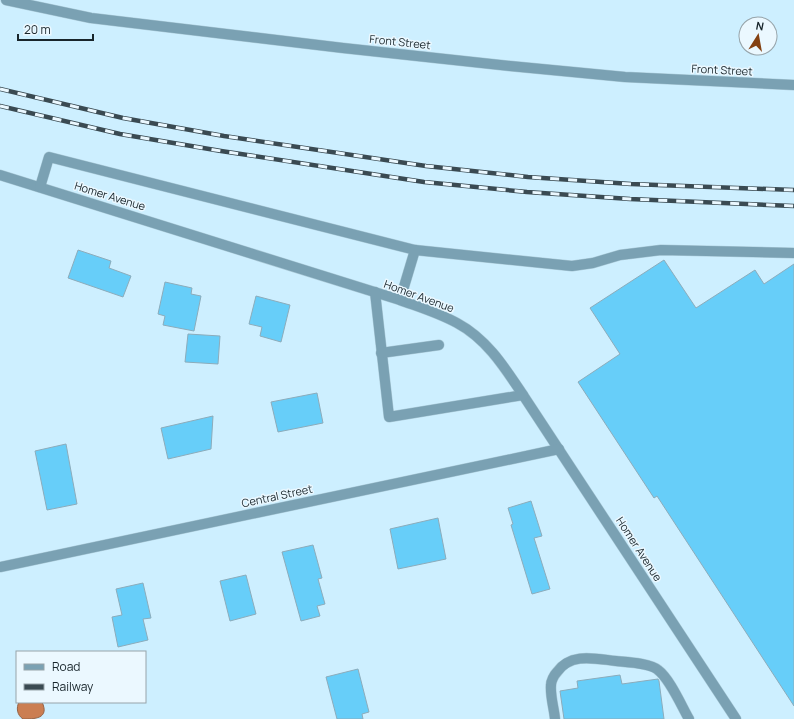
<svg xmlns="http://www.w3.org/2000/svg" width="794" height="719" viewBox="0 0 794 719" font-family="Manrope,sans-serif">
<style>
.water{fill:#cb7e52;stroke:#956346}
.building{fill:#67cef9;stroke:#8cacbb}
.lines{fill:none;stroke-linecap:round;stroke-linejoin:round}
.minor-casing{stroke:#accbd9;stroke-width:11}
.minor{stroke:#7aa1b3;stroke-width:10}
.rail-casing{stroke:#3a4a52;stroke-width:4.5}
.rail{stroke:#ebf8ff;stroke-width:3;stroke-dasharray:9;stroke-linecap:butt}
.labels{text-anchor:middle;stroke-width:3;stroke-linejoin:round;paint-order:stroke}
.street-label{font-size:11px;fill:#18252b;stroke:#ebf8ff}
</style>
<rect width="100%" height="100%" fill="#cdefff"/>
<path class="water" d="M 19,702 L 42,702 C 50,719 34,719 23,719 C 17,715 16,708 19,702 Z"/>
<g class="building">
<polygon points="78,250 111,261 109,268 131,276 123,297 68,278"/>
<polygon points="664,260 696,308 755,270 764,284 794,264 794,706 657,496 654,498 578,382 620,354 590,308"/>
<polygon points="165,282 192,288 191,294 201,296 194,331 163,325 165,316 158,314"/>
<polygon points="256,296 290,305 281,342 260,336 262,327 249,324"/>
<polygon points="188,334 220,336 218,364 185,362"/>
<polygon points="317,393 323,423 278,432 271,402"/>
<polygon points="213,416 211,449 168,459 161,428"/>
<polygon points="66,444 77,504 47,510 35,451"/>
<polygon points="531,501 542,536 534,538 550,589 532,594 511,525 513,524 508,508"/>
<polygon points="438,518 446,559 398,569 390,529"/>
<polygon points="313,545 322,578 318,579 325,604 317,606 320,616 301,621 282,552"/>
<polygon points="246,575 256,614 230,621 220,581"/>
<polygon points="143,583 151,618 143,619 148,640 118,647 112,617 122,615 116,589"/>
<polygon points="358,669 369,712 362,714 363,719 337,719 326,677"/>
<polygon points="620,675 622,684 658,679 659,681 664,719 564,719 560,691 578,688 577,681"/>
</g>
<g class="lines">
<g class="minor-casing">
<g id="minor">
<polyline points="6,0 91,18 343,48 510,66 625,77 794,85"/>
<path d="M 0,175 L 400,300 C 419,307 439,313 457,323 C 487,339 505,368 523,395 L 736,719"/>
<polyline points="40,187 49,157 415,250 572,266 593,263 620,255 661,250 794,253"/>
<polyline points="375,292 389,417 523,395"/>
<polyline points="400,300 415,250"/>
<polyline points="381,353 439,345"/>
<polyline points="0,567 559,449"/>
<path d="M 555,719 C 554,708 550,696 551,685 C 551,681 554,675 557,672 C 571,652 596,659 616,661 C 626,662 651,663 658,670 C 670,679 681,705 689,719"/>
</g>
</g>
<use href="#minor" class="minor"/>
<g class="rail-casing">
<g id="rail">
<polyline points="0,89 123,118 224,136 426,166 528,177 631,184 794,190"/>
<polyline points="0,106 120,134 221,151 424,182 527,192 630,199 794,206"/>
</g>
</g>
<use href="#rail" class="rail"/>
</g>
<g class="labels">
<g class="street-label">
<text transform="translate(400 42) rotate(6)" y="4">Front Street</text>
<text transform="translate(722 70) rotate(3)" y="4">Front Street</text>
<text transform="translate(110 196) rotate(17)" y="4">Homer Avenue</text>
<text transform="translate(419 296) rotate(20)" y="4">Homer Avenue</text>
<text transform="translate(277 496) rotate(-12)" y="4">Central Street</text>
<text transform="translate(639 549) rotate(57)" y="4">Homer Avenue</text>
</g>
</g>
<rect x="16" y="651" width="130" height="52" fill="#ebf8ff" stroke="#97a4aa"/>
<rect x="24" y="664" width="20" height="6" fill="#7aa1b3" stroke="#97a4aa"/>
<text x="52" y="671" font-size="12" fill="#18252b">Road</text>
<rect x="24" y="684" width="20" height="6" fill="#3a4a52" stroke="#97a4aa"/>
<text x="52" y="691" font-size="12" fill="#18252b">Railway</text>
<g transform="translate(758 36) rotate(11)"><circle r="19" fill="#ebf8ff" stroke="#97a4aa"/>
<path d="M0-3L7 15L0 10L-7 15Z" fill="#844112"/>
<text y="-6" font-size="11" font-weight="bold" text-anchor="middle" fill="#18252b">N</text>
</g>
<path d="M18 34v6h75v-6" fill="none" stroke="#18252b" stroke-width="2"/>
<text x="24" y="34" font-size="12" fill="#18252b" stroke="#ebf8ff" stroke-width="3" paint-order="stroke">20 m</text>
</svg>
